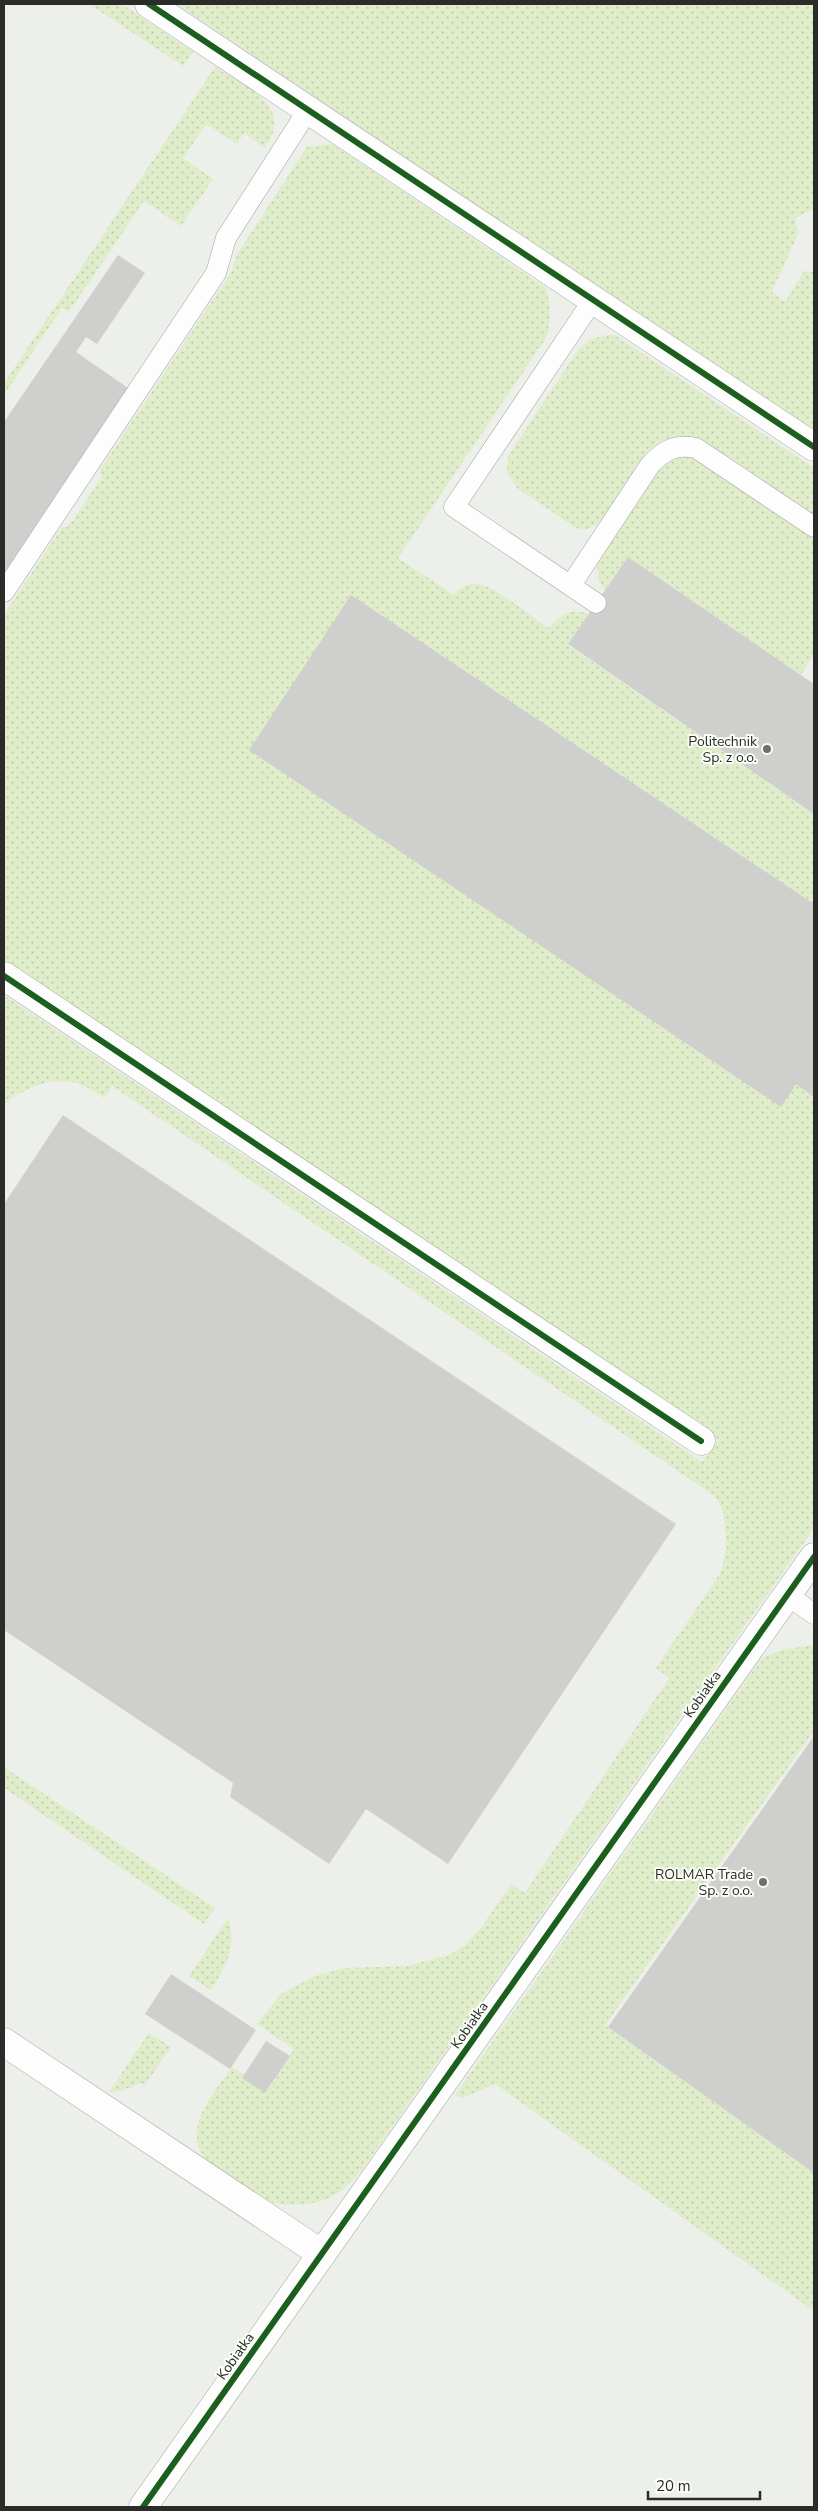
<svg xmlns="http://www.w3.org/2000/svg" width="818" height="2511" viewBox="0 0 818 2511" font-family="'Nunito Sans',sans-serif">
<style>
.grass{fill:url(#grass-dots)}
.building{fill:#cfd0cd}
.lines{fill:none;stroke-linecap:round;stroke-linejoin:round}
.lane-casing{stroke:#a4a5a2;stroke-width:21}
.street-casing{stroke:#a4a5a2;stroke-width:29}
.lane{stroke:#fcfdfc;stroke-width:20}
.street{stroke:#fcfdfc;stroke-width:28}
.cycleway-casing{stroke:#fbfdf7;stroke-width:9}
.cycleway{stroke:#1b5e20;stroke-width:6}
.poi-dot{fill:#6f706e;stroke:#fbfdf7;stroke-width:2}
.labels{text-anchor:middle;stroke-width:4;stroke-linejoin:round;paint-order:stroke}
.poi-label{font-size:14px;fill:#2b2c2a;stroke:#fbfdf7;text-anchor:end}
.street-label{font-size:14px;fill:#2b2c2a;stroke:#fbfdf7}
</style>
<defs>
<pattern id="grass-dots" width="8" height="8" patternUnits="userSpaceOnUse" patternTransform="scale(1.25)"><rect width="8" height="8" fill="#e0edca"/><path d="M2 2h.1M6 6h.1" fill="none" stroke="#c0cbae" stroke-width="1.8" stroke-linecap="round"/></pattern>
</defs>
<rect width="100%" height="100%" fill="#edefeb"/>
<g class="grass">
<polygon points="89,4 122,4 193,52 183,66"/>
<polygon points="177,4 814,4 814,209 795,218 798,234 772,292 785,302 804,271 814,272 814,432"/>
<path d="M 215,67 C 246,88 295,105 265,148 L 244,133 L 237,144 L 206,124 L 183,158 L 213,179 L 181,226 L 144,201 L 69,312 L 62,308 L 4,395 L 4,383 Z"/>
<path d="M 332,144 L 546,288 C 551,306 551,321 546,338 L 398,558 L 454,595 C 461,587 467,583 478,584 C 493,585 534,618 548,628 C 561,615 570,607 589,614 L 568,645 L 814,814 L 814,1528 L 361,2171 C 352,2181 342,2192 329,2198 C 309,2207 274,2207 254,2196 C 243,2190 233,2181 223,2173 C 209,2163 196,2154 197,2134 C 197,2110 219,2086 232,2067 L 268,2090 L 294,2049 L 257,2024 L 281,1994 L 314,1976 L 345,1968 L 406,1966 L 449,1955 L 465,1945 L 481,1928 L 511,1884 L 525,1893 L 669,1678 L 656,1668 L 721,1572 L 726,1549 L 725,1529 L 723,1511 L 716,1497 L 112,1086 L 104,1098 C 98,1094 91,1089 84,1086 C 56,1074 25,1087 4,1105 L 4,995 L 702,1462 L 719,1440 L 4,961 L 4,615 L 62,527 L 68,527 L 102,477 L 100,470 L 232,271 L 236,256 L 307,147 Z"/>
<path d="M 606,335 L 615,335 L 814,468 L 814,516 L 700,440 C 678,433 661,438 645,454 L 600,523 L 585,530 L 576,528 L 517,488 L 507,472 L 508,456 L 578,350 L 589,340 Z"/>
<polygon points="672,456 695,457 814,536 814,654 801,675 628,557 605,590 599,582 597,563 656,473"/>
<polygon points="814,1645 814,1731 605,2025 814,2173 814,2311 495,2084 462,2098 455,2095 762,1658 781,1650"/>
<polygon points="4,1767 215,1908 204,1924 4,1788"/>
<path d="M 228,1918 C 237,1946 226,1967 211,1990 L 189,1976 Z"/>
<polygon points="149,2033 171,2047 145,2085 141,2083 120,2091 109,2092"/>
</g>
<g class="building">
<polygon points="118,255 145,273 97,344 86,337 76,352 128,388 4,573 4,422"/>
<polygon points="628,557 814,684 814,814 568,644"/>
<polygon points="351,595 814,904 814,1097 796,1084 781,1107 249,750"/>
<polygon points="63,1115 676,1524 448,1864 366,1809 329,1864 230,1797 233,1783 4,1630 4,1204"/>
<polygon points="814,1736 814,2173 608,2027"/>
<polygon points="171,1974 256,2030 230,2069 145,2014"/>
<polygon points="266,2041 290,2056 265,2093 242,2078"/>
</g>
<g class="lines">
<g class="lane-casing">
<g id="lane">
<polyline points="593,300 454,507 596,603"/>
<path d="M 571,585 L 650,465 C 664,450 675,444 696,448 L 814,527"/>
<polyline points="4,592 216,273 226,238 308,110"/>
<polyline points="787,1595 814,1614"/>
</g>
</g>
<g class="street-casing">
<g id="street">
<polyline points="149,4 814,447"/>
<polyline points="4,976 701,1441"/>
<polyline points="4,2042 322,2254"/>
<polyline points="143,2507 814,1557"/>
</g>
</g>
<use href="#lane" class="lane"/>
<use href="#street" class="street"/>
<g class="cycleway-casing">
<g id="cycleway">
<polyline points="149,4 814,447"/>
<polyline points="4,976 701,1441"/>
<polyline points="143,2507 814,1557"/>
</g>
</g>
<use href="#cycleway" class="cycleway"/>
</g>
<g class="poi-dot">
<circle cx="767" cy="749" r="5"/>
<circle cx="763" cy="1882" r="5"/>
</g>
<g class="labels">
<g class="poi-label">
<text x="757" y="746">Politechnik<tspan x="757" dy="16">Sp. z o.o.</tspan></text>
<text x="753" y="1879">ROLMAR Trade<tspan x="753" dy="16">Sp. z o.o.</tspan></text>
</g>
<g class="street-label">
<text transform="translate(702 1694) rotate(-55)" y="5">Kobiałka</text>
<text transform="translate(469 2025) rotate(-55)" y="5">Kobiałka</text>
<text transform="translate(235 2356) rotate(-55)" y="5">Kobiałka</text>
</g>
</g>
<rect width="818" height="2511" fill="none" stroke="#2b2c2a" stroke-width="10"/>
<path d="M648 2491v8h112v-8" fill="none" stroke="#2b2c2a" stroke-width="2.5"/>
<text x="656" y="2491" font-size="15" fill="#2b2c2a" stroke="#fbfdf7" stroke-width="4" paint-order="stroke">20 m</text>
</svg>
